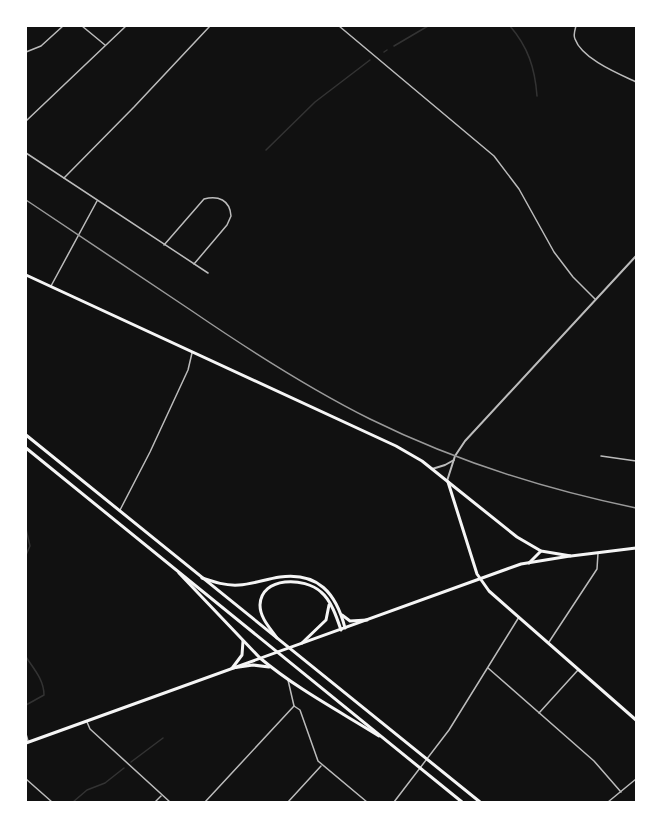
<svg xmlns="http://www.w3.org/2000/svg" width="662" height="828" viewBox="0 0 662 828" font-family="'Noto Sans',sans-serif">
<style>
.lines{fill:none;stroke-linecap:round;stroke-linejoin:round}
.stream{stroke:#333;stroke-width:1.5}
.minor{stroke:#bcbcbc;stroke-width:1.5}
.tertiary{stroke:#bcbcbc;stroke-width:2}
.secondary{stroke:#f5f5f5;stroke-width:3}
.trunk{stroke:#f5f5f5;stroke-width:3}
.rail{stroke:#9a9a9a;stroke-width:1.5}
</style>
<rect width="100%" height="100%" fill="#111"/>
<g class="lines">
<g class="stream">
<path d="M 510,26 C 528,47 535,68 537,96"/>
<polyline points="394,46 428,26"/>
<polyline points="384,52 387,50"/>
<polyline points="266,150 315,102 370,60"/>
<polyline points="26,529 30,546 26,555"/>
<path d="M 26,657 C 34,669 44,680 44,695 L 26,705"/>
<polyline points="131,762 163,738"/>
<polyline points="73,802 87,790 105,783 124,768"/>
</g>
<g class="minor">
<polyline points="82,26 105,45"/>
<polyline points="339,26 494,156 519,189 554,252 573,277 595,299"/>
<path d="M 576,26 C 575,30 573,35 575,39 C 582,59 619,74 636,82"/>
<polyline points="26,52 41,46 63,26"/>
<polyline points="26,121 126,26"/>
<polyline points="26,153 208,273"/>
<polyline points="64,178 134,107 210,26"/>
<path d="M 164,245 L 204,199 C 218,195 230,200 231,216 L 227,225 L 194,264"/>
<polyline points="51,286 97,201"/>
<polyline points="601,456 636,461"/>
<polyline points="120,510 150,452 188,370 192,353"/>
<polyline points="549,642 597,569 598,553"/>
<polyline points="488,668 594,761 621,792"/>
<polyline points="288,680 294,706 300,710 318,761 367,802"/>
<polyline points="539,713 578,670"/>
<polyline points="87,722 90,729 170,802"/>
<polyline points="26,734 28,741"/>
<polyline points="26,779 52,802"/>
<polyline points="155,802 161,796"/>
<polyline points="205,802 294,706"/>
<polyline points="288,802 321,766"/>
<polyline points="394,802 449,730 519,617"/>
<polyline points="608,802 636,779"/>
</g>
<g class="tertiary">
<polyline points="432,469 445,465 454,460"/>
<polyline points="447,481 455,456 465,441 636,256"/>
</g>
<g class="secondary">
<polyline points="26,275 396,446 422,461 517,537 541,551 571,556 636,548"/>
<polyline points="448,482 477,574 489,591 636,720"/>
<polyline points="529,563 541,551"/>
<polyline points="26,743 507,569 521,564 570,556"/>
</g>
<g class="trunk">
<polyline points="26,435 480,802"/>
<polyline points="26,448 462,802"/>
<path d="M 179,573 L 260,658 C 297,689 339,711 379,736"/>
<path d="M 202,578 C 214,582 226,586 239,585 C 253,584 266,579 280,577 C 318,572 336,593 345,628"/>
<polyline points="342,615 350,621 367,620"/>
<path d="M 277,638 C 270,628 260,618 260,605 C 261,576 305,577 321,592 C 331,600 337,618 341,630"/>
<polyline points="302,643 326,620 329,605"/>
<polyline points="233,667 242,655 243,641"/>
<polyline points="232,668 253,665 269,667"/>
</g>
<path class="rail" d="M 26,200 C 81,237 136,274 192,311 C 249,350 308,388 370,419 C 455,461 544,489 636,508"/>
</g>
<rect width="662" height="828" fill="none" stroke="#ffffff" stroke-width="54"/>
</svg>
